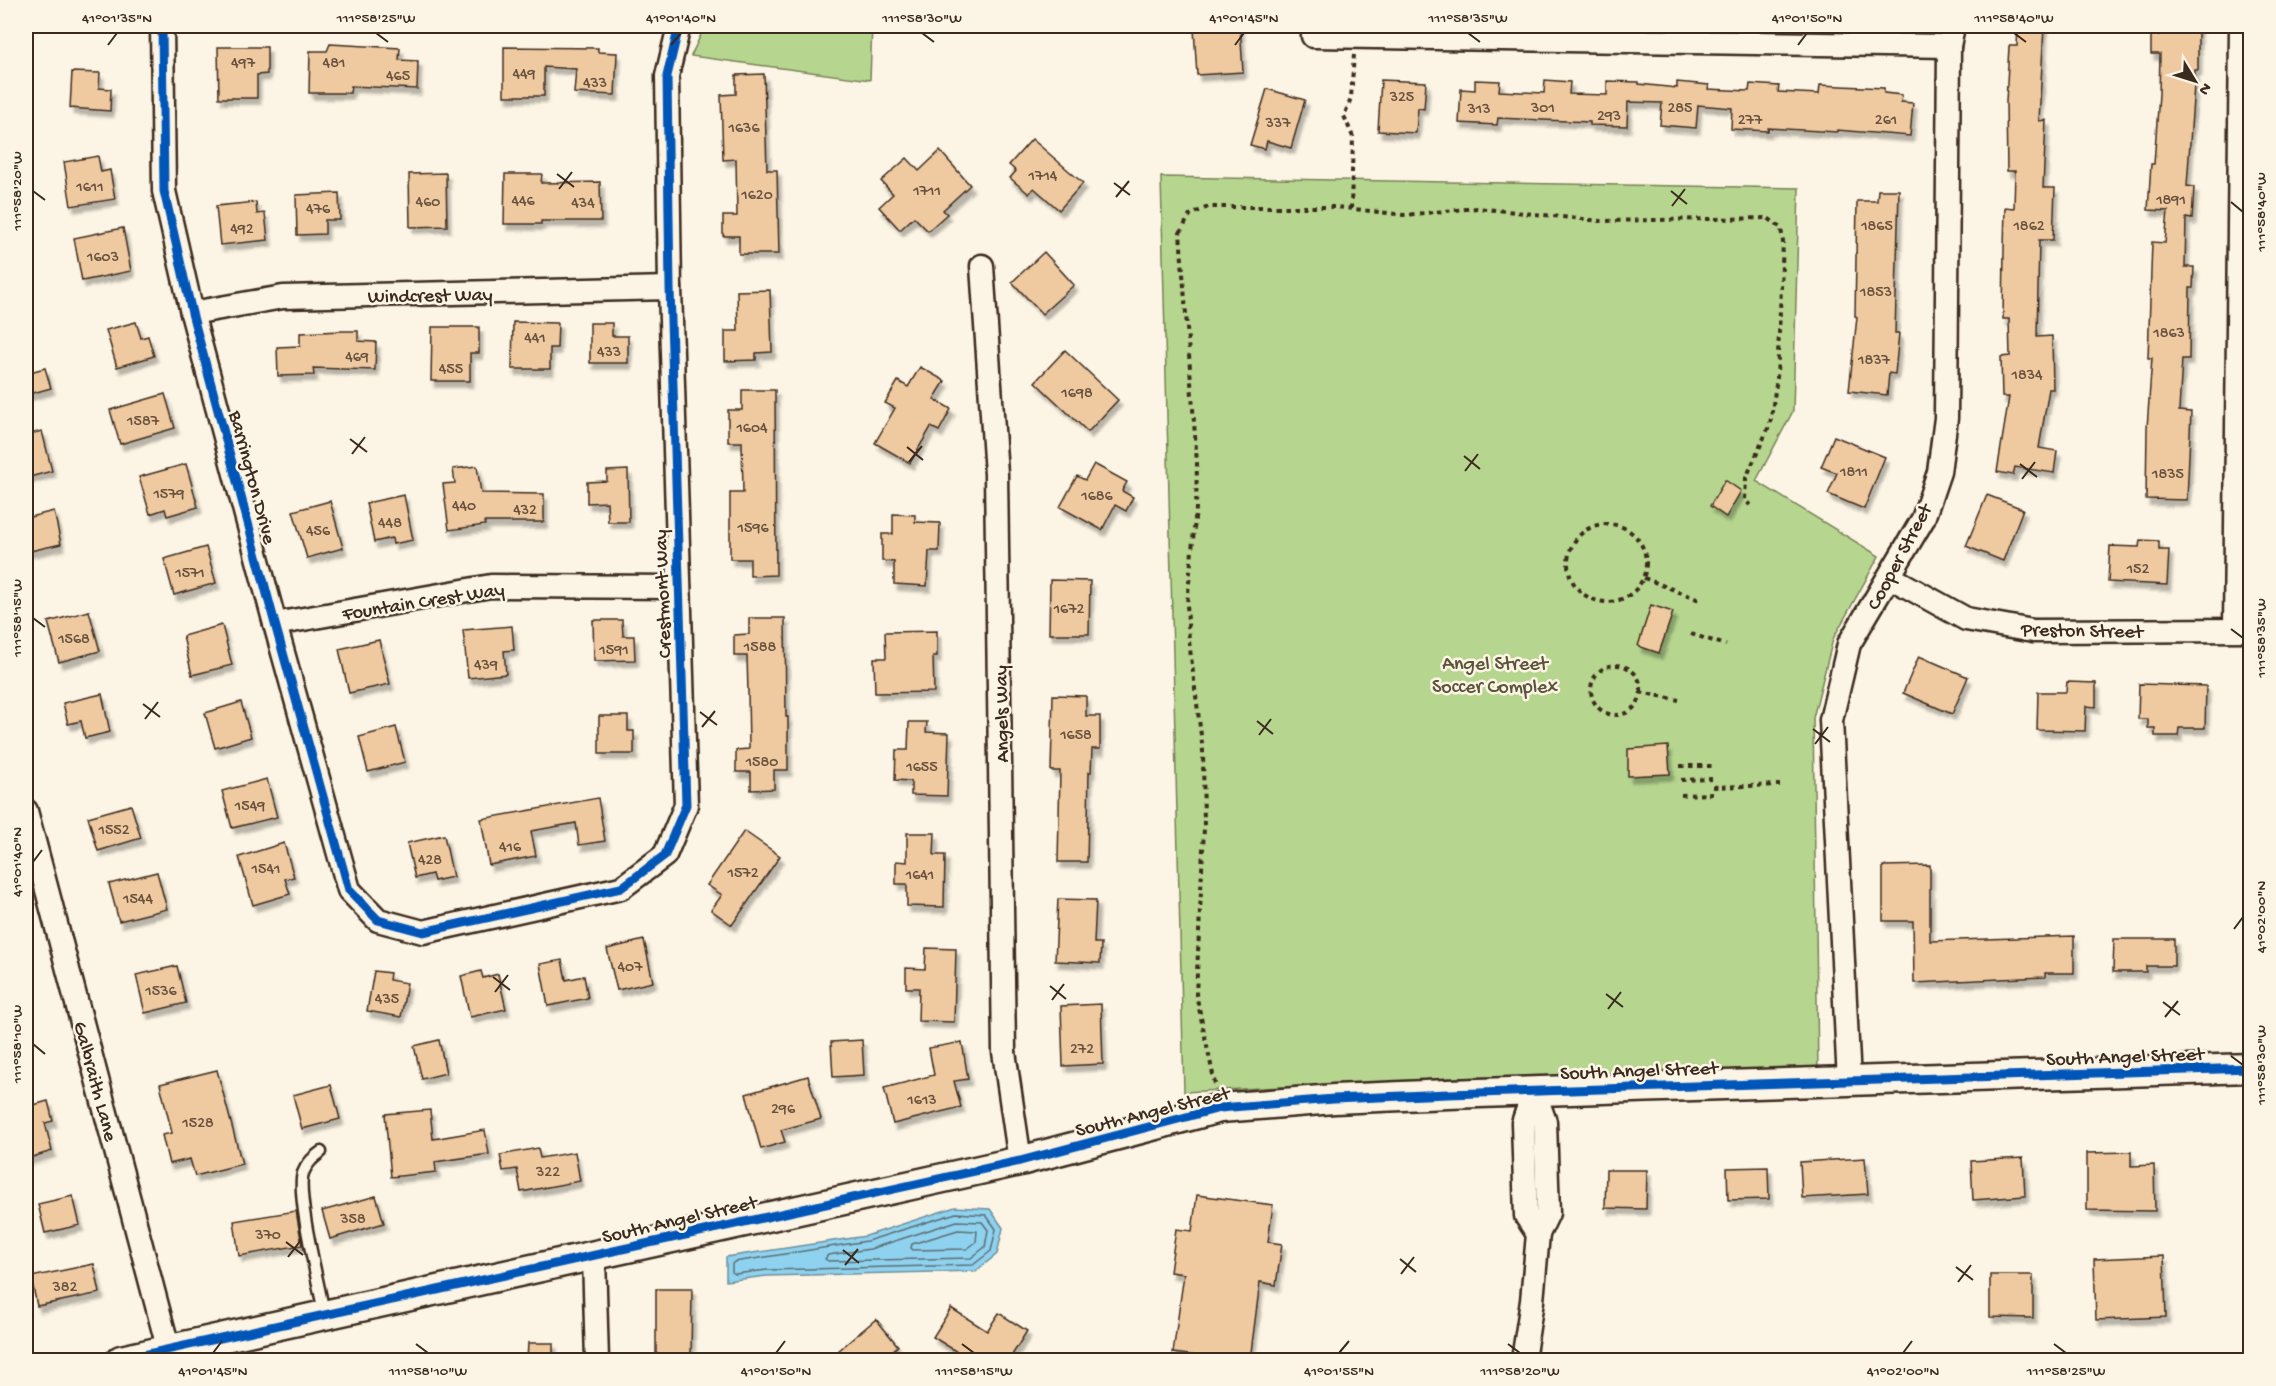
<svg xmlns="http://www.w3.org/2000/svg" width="2276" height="1386" viewBox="0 0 2276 1386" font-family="'Gochi Hand',sans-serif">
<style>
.green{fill:#b6d68f;stroke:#788056;stroke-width:1.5}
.water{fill:#8ed2ef;stroke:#6d8f9b;stroke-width:1.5}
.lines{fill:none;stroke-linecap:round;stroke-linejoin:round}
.shore{stroke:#5c6d72;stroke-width:1.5}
.building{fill:#efc9a0;stroke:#3b2a1e;stroke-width:1.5;filter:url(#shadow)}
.service-casing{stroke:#3b2a1e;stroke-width:15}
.minor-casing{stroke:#3b2a1e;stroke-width:27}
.tertiary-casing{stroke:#3b2a1e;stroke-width:33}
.path{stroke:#3b2a1e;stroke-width:4;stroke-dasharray:4.5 4.5;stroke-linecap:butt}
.service{stroke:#fcf5e5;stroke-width:10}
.minor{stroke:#fcf5e5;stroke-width:22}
.tertiary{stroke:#fcf5e5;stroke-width:28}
.cycleway-casing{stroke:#fcf5e5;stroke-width:13}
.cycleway{stroke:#0057b8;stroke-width:9}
.ticks{fill:none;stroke:#3b2a1e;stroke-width:2}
.labels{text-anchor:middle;stroke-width:5;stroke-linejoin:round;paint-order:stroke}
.number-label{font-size:16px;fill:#68523e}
.street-label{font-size:20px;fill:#3b2a1e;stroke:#fcf5e5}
.park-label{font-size:20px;fill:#5a553a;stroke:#fcf5e5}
.neatline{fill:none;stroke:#3b2a1e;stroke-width:2}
.ticks-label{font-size:15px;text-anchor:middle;fill:#3b2a1e}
</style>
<defs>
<filter id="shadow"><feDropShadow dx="3.5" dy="6" stdDeviation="1.5" flood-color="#0004"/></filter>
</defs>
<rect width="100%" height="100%" fill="#fcf5e5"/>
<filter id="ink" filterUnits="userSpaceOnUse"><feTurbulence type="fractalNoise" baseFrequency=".0167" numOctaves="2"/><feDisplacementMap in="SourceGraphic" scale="12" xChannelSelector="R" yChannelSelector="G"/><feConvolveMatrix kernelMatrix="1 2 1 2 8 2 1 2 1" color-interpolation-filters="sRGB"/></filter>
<g filter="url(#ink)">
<g class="green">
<polygon points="705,26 872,26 870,80 691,56"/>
<polygon points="1161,177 1799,188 1793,411 1756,481 1879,556 1833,639 1813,718 1818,1071 1456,1078 1184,1092"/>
</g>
<polygon class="water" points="955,1207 990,1209 1003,1228 997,1254 976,1271 767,1276 726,1281 726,1257 866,1236"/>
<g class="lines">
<g class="shore">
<polygon points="956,1213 986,1215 996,1229 991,1251 973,1265 767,1270 735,1274 732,1272 732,1264 734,1262 867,1241"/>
<polygon points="957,1221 982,1222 988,1230 985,1247 971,1258 828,1261 825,1259 828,1255 870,1249"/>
<polygon points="958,1230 977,1231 976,1242 967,1249 913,1250 911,1248 912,1244"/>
</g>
</g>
<g class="building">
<polygon points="1218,26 1240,26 1243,72 1197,75 1194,29"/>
<polygon points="2018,26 2044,26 2039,121 2046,120 2043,188 2055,188 2053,240 2039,240 2037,337 2052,336 2053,389 2049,389 2039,448 2057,451 2054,473 2015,467 2013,475 1997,472 2009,397 2002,397 2001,357 2010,356 2009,319 2003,319 2004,249 2005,207 2014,208 2015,171 2007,171 2006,102 2009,46 2017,46"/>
<polygon points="2159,26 2198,26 2198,70 2195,70 2187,186 2194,187 2192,219 2186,218 2185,267 2194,267 2193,288 2190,288 2189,359 2182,359 2179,411 2191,412 2187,500 2146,499 2147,428 2152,358 2148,358 2152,242 2165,243 2168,211 2148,210 2151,164 2154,164 2159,94 2160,54 2151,54 2151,35 2159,35"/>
<polygon points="330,44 400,48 399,60 418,61 417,89 351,86 350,93 309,93 310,51 327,51"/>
<polygon points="218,47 267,47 267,74 257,75 257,98 219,98"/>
<polygon points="504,47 598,48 598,52 617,53 615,95 574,93 576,69 544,67 544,96 504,96"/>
<polygon points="72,72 100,73 99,88 111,89 110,111 70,108"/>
<polygon points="764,74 767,170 777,170 779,254 739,254 739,236 723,236 723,216 737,216 736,159 723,160 721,95 736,94 736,75"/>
<polygon points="1381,80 1426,82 1424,109 1418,108 1416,133 1378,131"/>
<polygon points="1475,80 1500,81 1499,91 1544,93 1545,80 1570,82 1569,94 1607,95 1607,81 1639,82 1639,84 1677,88 1677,82 1709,85 1708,89 1749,91 1750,84 1779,86 1778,92 1819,94 1820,85 1884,88 1884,93 1902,95 1901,102 1913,103 1910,136 1837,130 1837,132 1768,128 1768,131 1731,129 1732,108 1698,105 1696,128 1660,125 1662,103 1628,102 1627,126 1590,125 1590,122 1498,118 1497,125 1459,123 1461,89 1475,90"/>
<polygon points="1267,89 1305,100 1291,148 1267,141 1265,149 1250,145"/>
<polygon points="1032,139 1083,183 1059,210 1034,188 1029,194 1010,178 1016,171 1009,165"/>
<polygon points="940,151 970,185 943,210 947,214 928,231 914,217 900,230 879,207 893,194 881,181 907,158 919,171"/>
<polygon points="98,156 101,172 110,170 115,199 71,206 64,162"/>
<polygon points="446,173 447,226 410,227 409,174"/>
<polygon points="505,174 542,174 541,183 600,182 601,221 541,221 541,224 504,224"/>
<polygon points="1878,190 1899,190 1895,333 1899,333 1895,374 1889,373 1887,395 1849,391 1857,317 1855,316 1857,201 1877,201"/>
<polygon points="339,193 340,220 325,220 325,234 297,235 296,195"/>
<polygon points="256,202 257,214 265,213 268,240 220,245 216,206"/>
<polygon points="123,228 131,271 82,281 74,238"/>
<polygon points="1044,252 1074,285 1042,314 1012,282"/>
<polygon points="770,290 772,352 756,353 756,360 725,361 725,331 738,331 737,291"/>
<polygon points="136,322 141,338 148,336 154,356 117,367 106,330"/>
<polygon points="513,322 558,323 557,348 550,348 550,369 512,369"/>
<polygon points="590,323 612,323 612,336 628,336 628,363 590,363"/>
<polygon points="432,327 479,327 479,353 470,353 470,381 431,381"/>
<polygon points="341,331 358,331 358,341 376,342 375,370 313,368 314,375 278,376 277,347 300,346 300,333"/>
<polygon points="1065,350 1118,400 1088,432 1035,382"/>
<polygon points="920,367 945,381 934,399 951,409 939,431 931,427 910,463 875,443 895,408 885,403 898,381 908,387"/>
<polygon points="45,368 51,388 26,395 26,373"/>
<polygon points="742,390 775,390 776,575 750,576 750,559 730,559 730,493 743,493 742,442 728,442 728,410 742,410"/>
<polygon points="165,394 175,428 120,444 110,410"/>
<polygon points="42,431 52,471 26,478 26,435"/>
<polygon points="1834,436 1885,457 1864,509 1828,494 1837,473 1821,467"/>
<polygon points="186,464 198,507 167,516 165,509 150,514 139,477"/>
<polygon points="1094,464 1127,482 1122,491 1133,497 1126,511 1115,505 1102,530 1060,507 1077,476 1085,480"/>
<polygon points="477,466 481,493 544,494 544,522 484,522 485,525 449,530 443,484 455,483 453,469"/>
<polygon points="628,470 629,522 608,522 607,502 587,503 587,482 607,481 607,471"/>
<polygon points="1725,480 1741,491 1726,517 1710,506"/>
<polygon points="404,495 413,540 393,544 392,538 374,542 366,503"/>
<polygon points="1987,495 2023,509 2003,561 1966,546"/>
<polygon points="330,501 343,548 307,558 293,511"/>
<polygon points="54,511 61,544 26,552 26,518"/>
<polygon points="893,514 915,515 915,522 940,523 939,551 929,551 927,586 894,584 894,562 882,561 882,534 893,534"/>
<polygon points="2140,540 2159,541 2159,550 2169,550 2167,585 2108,582 2110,546 2139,547"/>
<polygon points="206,547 216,583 174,595 164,559"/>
<polygon points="1050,580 1090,581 1089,634 1049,634"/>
<polygon points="1651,605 1673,612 1659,653 1638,646"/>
<polygon points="89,611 100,651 59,662 48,622"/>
<polygon points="749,618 785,618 786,717 788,717 788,770 774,770 774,789 751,790 751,772 736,772 736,750 749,749 748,692 747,656 734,656 734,635 749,634"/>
<polygon points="593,620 622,620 623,636 634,636 635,660 594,661"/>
<polygon points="222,625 232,665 192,675 183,636"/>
<polygon points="512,626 514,650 504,651 506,674 468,678 463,630"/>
<polygon points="937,631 937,656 933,656 934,692 875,693 874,658 886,658 885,632"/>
<polygon points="379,640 390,684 349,693 339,649"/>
<polygon points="1919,656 1968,677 1952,714 1903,693"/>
<polygon points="2067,682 2096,683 2096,707 2086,706 2085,731 2037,730 2038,692 2066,692"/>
<polygon points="2139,684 2206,686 2205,728 2179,728 2178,736 2155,736 2155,728 2148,728 2148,719 2138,719"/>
<polygon points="102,694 110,732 85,738 81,721 68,724 63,703"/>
<polygon points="1053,695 1086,696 1086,716 1100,716 1100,749 1092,749 1091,772 1089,772 1087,862 1058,862 1060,771 1051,771"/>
<polygon points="241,702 251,737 215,748 205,713"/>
<polygon points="599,716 628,716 628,731 634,731 634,754 599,754"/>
<polygon points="909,722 927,722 926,732 949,733 947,796 911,795 911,781 895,780 896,750 908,750"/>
<polygon points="396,727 405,762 368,772 359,737"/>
<polygon points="1668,746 1670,774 1628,776 1628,749"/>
<polygon points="267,779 277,817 232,828 222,791"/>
<polygon points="598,798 605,841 579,845 576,823 531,831 536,856 489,865 481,819"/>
<polygon points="131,805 141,838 98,851 88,817"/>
<polygon points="744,831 780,856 732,925 711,910 722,895 707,885"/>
<polygon points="907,833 935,833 934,855 945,855 944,907 907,906 907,884 896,884 896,861 907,862"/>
<polygon points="444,835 453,877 434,881 432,874 415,878 407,843"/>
<polygon points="284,843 294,877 285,879 290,894 253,905 239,857"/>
<polygon points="1930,865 1930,941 2074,936 2074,973 2045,973 2045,977 1914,983 1913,921 1883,921 1883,866"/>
<polygon points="157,872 167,909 119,921 109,884"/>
<polygon points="1058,899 1096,900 1094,943 1101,943 1100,963 1055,961"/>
<polygon points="2114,939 2174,939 2174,966 2146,966 2146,972 2113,972"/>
<polygon points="644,940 653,982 617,990 607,949"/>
<polygon points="926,948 956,949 954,1022 918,1021 919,988 906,988 906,968 925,969"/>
<polygon points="562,960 566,980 584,976 588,998 548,1006 540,964"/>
<polygon points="177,966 186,1003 145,1013 136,975"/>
<polygon points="374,971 390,973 389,980 407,983 401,1017 367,1011"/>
<polygon points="481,971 483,978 498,974 506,1009 470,1017 461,976"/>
<polygon points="1101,1004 1103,1064 1063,1066 1061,1006"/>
<polygon points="439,1040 446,1073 422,1079 414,1046"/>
<polygon points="862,1040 864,1075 833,1077 831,1042"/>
<polygon points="962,1042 968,1079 954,1081 961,1107 893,1124 884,1088 934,1075 929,1048"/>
<polygon points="217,1070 242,1164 195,1176 190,1159 169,1164 162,1135 172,1133 160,1084"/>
<polygon points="808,1076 821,1119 781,1130 785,1142 761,1149 746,1094"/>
<polygon points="331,1085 340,1119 302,1129 293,1095"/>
<polygon points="48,1101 53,1121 45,1123 52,1151 26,1159 26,1107"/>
<polygon points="430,1110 433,1139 485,1130 489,1154 435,1162 436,1172 391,1177 385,1114"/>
<polygon points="538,1148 540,1158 575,1152 580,1181 521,1192 517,1169 503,1171 500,1155"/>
<polygon points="2131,1152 2131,1166 2154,1165 2155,1211 2087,1210 2087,1153"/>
<polygon points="1865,1158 1868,1194 1802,1198 1800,1162"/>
<polygon points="2023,1158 2025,1196 1973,1200 1971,1161"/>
<polygon points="1768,1167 1769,1199 1728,1200 1727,1168"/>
<polygon points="1606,1170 1647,1170 1646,1209 1605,1208"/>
<polygon points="1197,1195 1273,1205 1268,1242 1282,1244 1276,1285 1260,1282 1250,1360 1229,1360 1173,1353 1184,1274 1170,1272 1176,1229 1192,1231"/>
<polygon points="73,1196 80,1225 45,1233 38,1204"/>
<polygon points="376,1196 384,1223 330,1239 322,1211"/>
<polygon points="296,1211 302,1245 239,1256 234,1221"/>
<polygon points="2164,1256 2166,1317 2096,1320 2094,1259"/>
<polygon points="94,1264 100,1293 37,1306 31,1277"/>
<polygon points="1990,1275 2033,1275 2033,1318 1990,1317"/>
<polygon points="656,1289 692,1289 691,1354 656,1354"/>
<polygon points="951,1308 987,1331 999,1313 1027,1331 1009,1360 970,1360 933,1337"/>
<polygon points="876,1319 898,1346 881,1360 846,1360 838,1351"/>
<polygon points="528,1343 553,1343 553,1360 527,1360"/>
</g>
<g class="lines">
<g class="service-casing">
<path id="service" d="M 321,1152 C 313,1158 307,1163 303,1173 C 296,1195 319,1285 324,1313"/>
</g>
<g class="minor-casing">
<g id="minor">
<polyline points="162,26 164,191 192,313 275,624 349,890 378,920 423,932 621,888 665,855 686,805 670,288 667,76 679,26"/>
<polyline points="1313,26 1313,36 1949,46"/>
<polyline points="982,266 996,474 1004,1052 1020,1161"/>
<polyline points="192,313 283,297 670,288"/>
<polyline points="1890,577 1966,619 2033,631 2250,630"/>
<polyline points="275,624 491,586 679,587"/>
<polyline points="2235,629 2241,26"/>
<polyline points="26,811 169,1351"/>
<polyline points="1849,1082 1831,720 1849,644 1923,519 1939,472 1946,418 1949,46 1953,26"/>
<polyline points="1534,1091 1523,1123 1526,1216 1538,1234"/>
<polyline points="594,1256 597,1360"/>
<polyline points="1523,1360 1532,1301 1538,1234 1548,1213 1545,1122 1534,1091"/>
</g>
</g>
<g class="tertiary-casing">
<polyline id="tertiary" points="121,1360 1020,1161 1220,1108 1334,1099 1448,1094 2250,1068"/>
</g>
<g class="path">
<polyline points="1351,209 1353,137 1344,116 1351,98 1354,54"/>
<circle cx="1607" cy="563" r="39"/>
<polyline points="1644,578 1702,601"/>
<polyline points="1691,634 1726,645"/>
<circle cx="1616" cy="690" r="25"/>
<polyline points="1640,692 1679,700"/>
<polyline points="1680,766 1712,766"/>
<polyline points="1681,780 1712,779"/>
<polyline points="1713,787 1780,785"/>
<polyline points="1681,795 1713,794"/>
<polyline points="1215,1084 1196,994 1204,828 1203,751 1189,641 1187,604 1196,508 1197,463 1180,233 1190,215 1208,207 1337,207 1404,215 1477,208 1601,221 1768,218 1781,228 1783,242 1777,378 1770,424 1746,478 1745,500 1750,505"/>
</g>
<use href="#service" class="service"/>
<use href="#minor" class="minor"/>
<use href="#tertiary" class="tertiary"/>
<g class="cycleway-casing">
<g id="cycleway">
<polyline points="162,26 164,191 192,313 275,624 349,890 378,920 423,932 621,888 665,855 686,805 670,288 667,76 679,26"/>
<polyline points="121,1360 1020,1161 1220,1108 1334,1099 1448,1094 2250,1068"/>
</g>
</g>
<use href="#cycleway" class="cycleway"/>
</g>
</g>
<path class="ticks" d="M 376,33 L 388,42M 922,33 L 934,42M 1468,33 L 1480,42M 2014,33 L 2026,42M 108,45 L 117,33M 671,45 L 681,33M 1235,45 L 1244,33M 1798,45 L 1807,33M 557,174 L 574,187M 1114,183 L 1130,195M 559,189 L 572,172M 33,191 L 45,200M 1671,191 L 1687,204M 1116,197 L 1129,181M 2231,202 L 2243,212M 1672,206 L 1685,189M 350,439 L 367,452M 907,447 L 923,460M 352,454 L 365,437M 1464,456 L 1480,469M 909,462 L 922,446M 2020,464 L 2037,477M 1465,471 L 1478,454M 2022,479 L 2035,462M 33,618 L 45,627M 2231,629 L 2243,638M 143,704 L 160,717M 700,712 L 717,725M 145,719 L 158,702M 1257,721 L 1273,734M 702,727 L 715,711M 1813,729 L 1830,742M 1259,735 L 1271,719M 1815,744 L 1828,727M 33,862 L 42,850M 2234,929 L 2243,917M 493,977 L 510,990M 1050,986 L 1066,999M 495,992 L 508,975M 1606,994 L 1623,1007M 1052,1000 L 1064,984M 2163,1002 L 2180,1015M 1608,1009 L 1621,992M 2165,1017 L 2178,1001M 33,1044 L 45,1054M 2231,1056 L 2243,1065M 286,1242 L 303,1255M 843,1250 L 859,1263M 288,1257 L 301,1240M 1400,1259 L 1416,1272M 845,1265 L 858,1249M 1956,1267 L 1973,1280M 1401,1274 L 1414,1257M 1958,1282 L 1971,1265M 416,1344 L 428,1353M 962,1344 L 974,1353M 1508,1344 L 1520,1353M 2054,1344 L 2066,1353M 213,1353 L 222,1341M 776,1353 L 785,1341M 1339,1353 L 1349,1341M 1903,1353 L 1912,1341"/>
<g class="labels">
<g class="number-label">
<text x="243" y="67">497</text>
<text x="334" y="67">481</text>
<text x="524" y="78">449</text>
<text x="398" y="80">465</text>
<text x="595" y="87">433</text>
<text x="1402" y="101">325</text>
<text x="1543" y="112">301</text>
<text x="1680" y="112">285</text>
<text x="1479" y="113">313</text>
<text x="1609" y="120">293</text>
<text x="1750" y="124">277</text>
<text x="1886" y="124">261</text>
<text x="1278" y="127">337</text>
<text x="744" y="132">1636</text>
<text x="1043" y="180">1714</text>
<text x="90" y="191">1611</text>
<text x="927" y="195">1711</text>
<text x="757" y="199">1620</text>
<text x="2171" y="204">1891</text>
<text x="523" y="205">446</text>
<text x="428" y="206">460</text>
<text x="583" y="207">434</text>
<text x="318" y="213">476</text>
<text x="1877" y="230">1865</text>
<text x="2029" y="230">1862</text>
<text x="242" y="233">492</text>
<text x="103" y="261">1603</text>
<text x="1876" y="296">1853</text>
<text x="2169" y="337">1863</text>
<text x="535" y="342">441</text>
<text x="609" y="356">433</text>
<text x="357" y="361">469</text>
<text x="1874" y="364">1837</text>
<text x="451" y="373">455</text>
<text x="2027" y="379">1834</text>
<text x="1077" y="397">1698</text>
<text x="143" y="425">1587</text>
<text x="752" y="432">1604</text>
<text x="1854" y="476">1811</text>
<text x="2168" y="478">1835</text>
<text x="169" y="498">1579</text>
<text x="1097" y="500">1686</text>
<text x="464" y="510">440</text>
<text x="525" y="514">432</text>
<text x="390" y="527">448</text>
<text x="753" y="532">1596</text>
<text x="318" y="535">456</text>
<text x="2138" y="573">152</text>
<text x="190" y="577">1571</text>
<text x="1069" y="613">1672</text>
<text x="74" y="643">1568</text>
<text x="760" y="651">1588</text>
<text x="614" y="654">1591</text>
<text x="486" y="669">439</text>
<text x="1076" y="739">1658</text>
<text x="762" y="766">1580</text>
<text x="922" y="771">1655</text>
<text x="250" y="810">1549</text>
<text x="114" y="834">1552</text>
<text x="510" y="851">416</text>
<text x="430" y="864">428</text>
<text x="266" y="873">1541</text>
<text x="743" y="877">1572</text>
<text x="920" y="879">1641</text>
<text x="138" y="903">1544</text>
<text x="630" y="971">407</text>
<text x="161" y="995">1536</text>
<text x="387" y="1003">435</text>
<text x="1082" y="1053">272</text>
<text x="922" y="1104">1613</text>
<text x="783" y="1113">296</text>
<text x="198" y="1127">1528</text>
<text x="548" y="1176">322</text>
<text x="353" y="1223">358</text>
<text x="268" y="1239">370</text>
<text x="65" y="1291">382</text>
</g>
<g class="street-label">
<text transform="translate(430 294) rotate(-1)" y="7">Windcrest Way</text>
<text transform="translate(254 477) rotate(75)" y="7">Barrington Drive</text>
<text transform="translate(1898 556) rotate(-62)" y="7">Cooper Street</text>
<text transform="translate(661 594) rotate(-92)" y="7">Crestmont Way</text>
<text transform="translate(423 600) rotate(-9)" y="7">Fountain Crest Way</text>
<text transform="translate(2082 629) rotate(1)" y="7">Preston Street</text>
<text transform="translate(1000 714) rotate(-91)" y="7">Angels Way</text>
<text transform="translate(2125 1055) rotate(-2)" y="7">South Angel Street</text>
<text transform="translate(1639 1069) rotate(-2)" y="7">South Angel Street</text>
<text transform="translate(97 1081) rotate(75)" y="7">Galbraith Lane</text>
<text transform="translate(1152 1110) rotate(-14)" y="7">South Angel Street</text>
<text transform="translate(679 1218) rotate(-13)" y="7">South Angel Street</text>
</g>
<g class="park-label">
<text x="1495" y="669">Angel Street<tspan x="1495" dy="23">Soccer Complex</tspan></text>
</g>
</g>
<rect width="2276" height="1386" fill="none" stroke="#fcf5e5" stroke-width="66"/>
<g transform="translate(2195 81) rotate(128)" stroke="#fcf5e5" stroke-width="4.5" paint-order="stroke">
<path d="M0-4.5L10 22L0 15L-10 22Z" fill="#3b2a1e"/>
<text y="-9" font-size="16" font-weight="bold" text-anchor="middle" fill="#3b2a1e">N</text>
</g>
<rect x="33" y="33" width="2210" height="1320" class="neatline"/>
<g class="ticks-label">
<text x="117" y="22">41°01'35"N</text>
<text x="376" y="22">111°58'25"W</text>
<text x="681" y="22">41°01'40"N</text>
<text x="922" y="22">111°58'30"W</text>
<text x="1244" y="22">41°01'45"N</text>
<text x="1468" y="22">111°58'35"W</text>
<text x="1807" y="22">41°01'50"N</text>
<text x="2014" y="22">111°58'40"W</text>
<text transform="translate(16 191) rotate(-90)" y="5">111°58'20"W</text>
<text transform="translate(2260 212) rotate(-90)" y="5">111°58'40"W</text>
<text transform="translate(16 618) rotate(-90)" y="5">111°58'15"W</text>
<text transform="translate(2260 638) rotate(-90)" y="5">111°58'35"W</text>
<text transform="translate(16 862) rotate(-90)" y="5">41°01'40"N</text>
<text transform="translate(2260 917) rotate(-90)" y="5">41°02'00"N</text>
<text transform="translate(16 1044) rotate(-90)" y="5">111°58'10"W</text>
<text transform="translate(2260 1065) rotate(-90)" y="5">111°58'30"W</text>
<text x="213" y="1375">41°01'45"N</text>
<text x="428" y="1375">111°58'10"W</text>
<text x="776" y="1375">41°01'50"N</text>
<text x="974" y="1375">111°58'15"W</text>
<text x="1339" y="1375">41°01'55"N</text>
<text x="1520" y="1375">111°58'20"W</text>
<text x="1903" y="1375">41°02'00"N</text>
<text x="2066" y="1375">111°58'25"W</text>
</g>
</svg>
